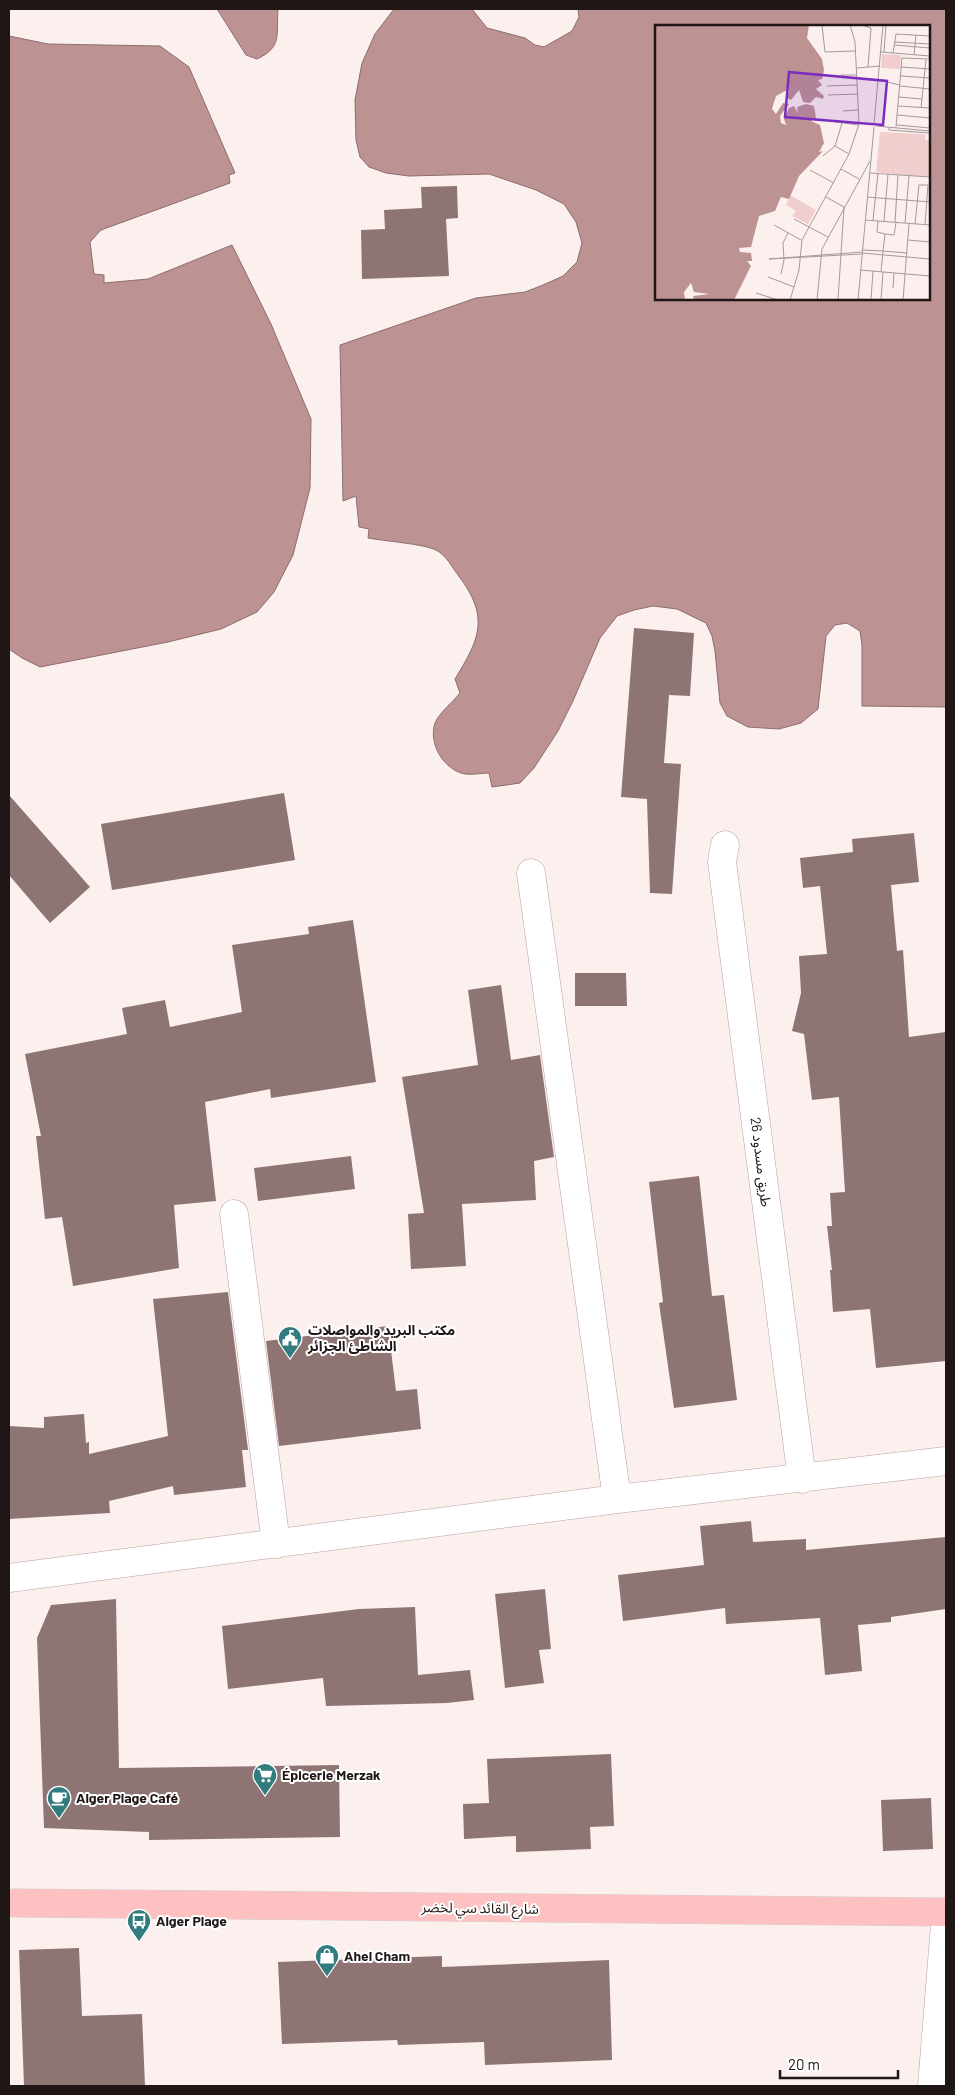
<svg xmlns="http://www.w3.org/2000/svg" width="955" height="2095" viewBox="0 0 955 2095" font-family="Barlow,'Noto Sans Arabic',sans-serif">
<style>
.water{fill:#bc9292;stroke:#8d6d6d;fill-rule:evenodd}
.building{fill:#8f7474}
.lines{fill:none;stroke-linecap:round;stroke-linejoin:round}
.minor-casing{stroke:#bc9f9f;stroke-width:29}
.major-casing{stroke:#d2d0d0;stroke-width:29}
.minor{stroke:#fff;stroke-width:28}
.major{stroke:#fec1c2;stroke-width:28}
.labels{text-anchor:middle;stroke-width:4;stroke-linejoin:round;paint-order:stroke}
.street-label{font-size:14px;fill:#201616;stroke:#fff}
.poi-label{font-size:14px;font-weight:bold;fill:#201616;stroke:#fff;text-anchor:start}
.inset-river{fill:none;stroke:#bc9292;stroke-width:2.5}
.inset-road{fill:none;stroke:#a49998;stroke-width:1}
.view{fill:#7b2cbf;fill-opacity:0.15;stroke:#7b2cbf;stroke-width:2.5}
.inset-edge{fill:none;stroke:#201616;stroke-width:2.5}
</style>
<rect width="100%" height="100%" fill="#fcf0ef"/>
<g class="water">
<path d="M 217,9 L 278,9 C 276,34 283,47 257,59 L 246,55 Z"/>
<path d="M 394,9 L 472,9 L 487,28 L 525,38 L 535,45 L 544,47 L 572,31 L 579,17 L 578,9 L 946,9 L 946,707 L 862,706 L 862,645 L 860,631 L 847,623 L 835,625 L 826,636 L 818,709 L 801,723 L 779,729 L 748,727 L 727,716 L 720,703 L 715,651 L 712,636 L 706,623 L 677,609 L 653,606 L 634,610 L 617,616 L 600,638 L 573,701 L 558,731 L 534,768 L 520,783 L 492,787 L 489,773 C 482,773 473,775 465,774 C 444,770 428,744 435,723 C 439,713 453,702 460,693 L 455,679 C 480,638 490,617 458,575 C 451,566 447,556 436,550 C 424,544 384,541 368,538 L 369,529 L 359,527 L 356,496 L 343,501 L 340,345 L 476,298 L 525,292 L 543,285 L 563,276 L 577,262 L 582,243 L 576,222 L 564,204 L 536,190 L 489,174 L 409,176 L 386,173 L 369,167 L 360,157 L 356,140 L 355,100 L 362,63 L 375,34 ZM 656,26 L 929,26 L 929,299 L 656,299 Z"/>
<polygon points="9,36 48,44 160,46 189,67 235,173 229,175 230,183 101,230 90,242 94,274 104,275 104,283 148,279 232,245 271,324 311,419 310,488 293,555 274,592 257,612 221,629 168,642 40,667 22,658 9,649"/>
</g>
<g class="building">
<polygon points="457,186 458,218 446,219 449,276 362,279 361,230 385,229 384,210 422,208 421,187"/>
<polygon points="634,628 694,633 690,696 669,695 664,763 681,764 672,894 650,893 647,799 621,797"/>
<polygon points="284,793 295,860 112,890 101,824"/>
<polygon points="9,795 90,887 50,923 9,875"/>
<polygon points="914,833 919,882 891,885 897,951 903,950 909,1037 946,1032 946,1361 876,1368 870,1309 833,1312 830,1270 832,1270 827,1226 832,1226 830,1193 845,1192 839,1097 812,1100 804,1034 792,1031 801,993 799,956 827,954 820,886 803,888 800,858 853,852 852,839"/>
<polygon points="353,920 376,1082 271,1098 270,1089 205,1102 216,1201 174,1205 179,1268 73,1286 62,1217 45,1219 36,1136 41,1136 25,1054 127,1034 122,1008 165,1000 170,1027 242,1012 232,945 309,934 308,927"/>
<polygon points="575,973 626,973 627,1006 575,1006"/>
<polygon points="501,985 511,1060 540,1055 554,1157 534,1161 536,1200 462,1204 466,1266 411,1269 408,1214 424,1213 402,1077 478,1065 468,990"/>
<polygon points="351,1156 355,1189 258,1201 254,1168"/>
<polygon points="699,1176 712,1296 724,1295 737,1400 674,1408 659,1303 663,1302 649,1182"/>
<polygon points="228,1292 248,1450 242,1450 246,1487 174,1495 173,1486 109,1501 110,1513 9,1519 9,1426 44,1428 44,1417 84,1414 86,1443 89,1442 89,1454 168,1436 153,1299"/>
<polygon points="388,1326 396,1391 417,1389 421,1429 279,1446 266,1341"/>
<polygon points="751,1521 753,1542 806,1539 806,1550 946,1537 946,1609 891,1617 891,1622 858,1625 862,1671 825,1675 820,1618 726,1624 725,1608 623,1621 618,1575 704,1565 700,1526"/>
<polygon points="545,1589 551,1649 539,1650 544,1683 505,1688 495,1594"/>
<polygon points="116,1599 119,1768 339,1765 340,1837 149,1840 149,1832 44,1828 37,1638 51,1605"/>
<polygon points="415,1607 418,1675 470,1670 474,1700 447,1703 326,1706 323,1678 228,1689 222,1626 359,1609"/>
<polygon points="611,1754 614,1826 590,1827 591,1849 516,1852 516,1836 464,1839 463,1804 489,1803 487,1759"/>
<polygon points="931,1798 933,1849 883,1851 881,1800"/>
<polygon points="79,1948 82,2016 142,2014 145,2086 24,2086 19,1950"/>
<polygon points="442,1956 442,1967 609,1960 612,2060 485,2065 484,2042 398,2045 397,2040 282,2044 278,1962"/>
</g>
<g class="lines">
<g class="minor-casing">
<g id="minor">
<polyline points="725,845 722,862 802,1479"/>
<polyline points="531,873 617,1499"/>
<polyline points="234,1214 276,1544"/>
<polyline points="9,1578 617,1499 946,1461"/>
<polyline points="932,2086 946,1912"/>
</g>
</g>
<g class="major-casing">
<polyline id="major" points="14,1903 946,1912"/>
</g>
<use href="#minor" class="minor"/>
<use href="#major" class="major"/>
</g>
<defs>
<g id="civic-pin" transform="scale(1.25)"><path d="M0 17L-7.5 6A9.5 9.5 0 1 1 7.5 6Z" fill="#327b7e" stroke="#fff"/><path d="M-.6-6.5H3V-4.5H.6V-3L4-1V1h2V6H-6V1h2V-1L-.6-3ZM-1.2 2.5V6h2.4V2.5Z" fill="#fff"/></g>
<g id="supermarket-pin" transform="scale(1.25)"><path d="M0 17L-7.5 6A9.5 9.5 0 1 1 7.5 6Z" fill="#327b7e" stroke="#fff"/><path d="M-6-5.5h2.5l.6 2H6L4.5 2H-2.5L-4.4-4H-6ZM-1.5 3.2a1.3 1.3 0 1 0 .1 0ZM3 3.2a1.3 1.3 0 1 0 .1 0Z" fill="#fff"/></g>
<g id="cafe-pin" transform="scale(1.25)"><path d="M0 17L-7.5 6A9.5 9.5 0 1 1 7.5 6Z" fill="#327b7e" stroke="#fff"/><path d="M-5.5-4.5H6V0H3Q3 3.5 0 3.5H-2.5Q-5.5 3.5-5.5 0ZM3-3.2v2h1.7v-2ZM-6 4.5H4V6H-6Z" fill="#fff"/></g>
<g id="bus-pin" transform="scale(1.25)"><path d="M0 17L-7.5 6A9.5 9.5 0 1 1 7.5 6Z" fill="#327b7e" stroke="#fff"/><path d="M-5-6H5V4H4V6H2V4H-2V6H-4V4H-5ZM-3.5-4V0h7V-4ZM-3.5 1.2v1.5H-2V1.2ZM2 1.2v1.5H3.5V1.2Z" fill="#fff"/></g>
<g id="shop-pin" transform="scale(1.25)"><path d="M0 17L-7.5 6A9.5 9.5 0 1 1 7.5 6Z" fill="#327b7e" stroke="#fff"/><path d="M-5-2.5h2.3a2.7 3.5 0 0 1 5.4 0H5L5.5 6h-11ZM-1.5-2.5h3a1.5 2.3 0 0 0-3 0Z" fill="#fff"/></g>
</defs>
<g fill-rule="evenodd">
<use href="#civic-pin" x="290" y="1338"/>
<use href="#supermarket-pin" x="265" y="1775"/>
<use href="#cafe-pin" x="59" y="1798"/>
<use href="#bus-pin" x="139" y="1921"/>
<use href="#shop-pin" x="327" y="1956"/>
</g>
<g class="labels">
<g class="street-label">
<text transform="translate(761 1162) rotate(83)" y="5">طريق مسدود 26</text>
<text transform="translate(480 1908) rotate(1)" y="5">شارع القائد سي لخضر</text>
</g>
<g class="poi-label">
<text x="308" y="1335">مكتب البريد والمواصلات<tspan x="308" dy="16">الشاطئ الجزائر</tspan></text>
<text x="282" y="1780">Épicerie Merzak</text>
<text x="76" y="1803">Alger Plage Café</text>
<text x="156" y="1926">Alger Plage</text>
<text x="344" y="1961">Ahel Cham</text>
</g>
</g>
<g transform="translate(655 25)">
<rect width="275" height="275" fill="#fcf0ef"/>
<path d="M 227,29 L 246,30 L 245,44 L 226,43 ZM 245,108 L 270,109 L 270,115 L 275,115 L 275,152 L 240,149 ZM 135,170 L 161,185 L 153,199 L 137,191 L 141,186 L 131,180 Z" fill="#f0cece"/>
<path d="M 225,107 L 245,108 L 240,149 L 221,147 Z" fill="#f0cece"/>
<path d="M 0,0 L 154,0 L 152,13 L 167,34 L 169,45 L 167,54 L 163,55 L 167,60 L 161,64 L 169,71 L 168,74 L 161,72 L 155,78 L 148,77 L 144,65 L 136,75 L 132,73 L 134,66 L 132,65 L 121,71 L 117,84 L 121,89 L 128,78 L 134,79 L 125,91 L 126,98 L 131,100 L 129,94 L 134,83 L 139,81 L 143,88 L 142,82 L 151,79 L 159,81 L 161,93 L 156,96 L 165,100 L 169,118 L 164,127 L 168,126 L 144,151 L 134,174 L 126,172 L 120,186 L 104,191 L 96,222 L 84,223 L 85,227 L 96,228 L 97,236 L 92,236 L 96,241 L 79,275 L 39,275 L 38,271 L 54,269 L 39,267 L 36,258 L 29,267 L 30,275 L 0,275 Z" fill="#bc9292"/>
<path class="inset-river" d="M 0,124 L 23,0"/>
<path class="inset-road" d="M 167,0 L 170,27 L 200,26M 207,0 L 216,3 L 213,42M 239,17 L 275,19M 239,20 L 275,23M 226,27 L 275,31M 229,27 L 231,0M 238,28 L 241,9 L 275,11M 259,30 L 261,10M 246,42 L 275,44M 202,43 L 225,41M 186,50 L 202,50M 246,51 L 275,53M 223,55 L 245,60M 172,61 L 202,60M 245,61 L 275,64M 173,70 L 203,69M 244,72 L 267,74M 243,81 L 275,83M 266,83 L 271,35M 188,86 L 203,85M 242,90 L 275,93M 175,96 L 203,100M 219,99 L 228,0M 242,100 L 275,103M 221,101 L 275,106M 234,102 L 234,105 L 275,108M 241,102 L 247,33 L 275,34M 180,121 L 194,129M 168,131 L 180,121 L 187,98M 186,144 L 204,154M 155,145 L 179,158M 215,148 L 275,152M 171,172 L 189,182 L 183,275M 212,172 L 275,177M 139,194 L 173,212M 210,195 L 275,200M 218,195 L 223,148M 223,196 L 222,207 L 230,209M 229,196 L 233,149M 240,197 L 243,150M 250,198 L 254,151M 260,199 L 264,160 L 273,160 L 270,200M 119,200 L 146,215M 253,215 L 275,217M 207,225 L 228,226 L 230,209 L 239,210 L 241,198M 207,228 L 275,234M 207,229 L 114,234 L 207,227M 205,245 L 275,251M 226,247 L 228,226 L 252,228M 126,249 L 129,235 L 128,218 L 133,208M 113,252 L 139,262M 238,263 L 239,248M 101,268 L 123,275M 203,274 L 220,275M 216,274 L 218,246M 135,275 L 144,245 L 147,215 L 194,129 L 204,99 L 200,17 L 195,0M 162,275 L 167,224 L 215,136M 203,275 L 219,102M 226,275 L 228,247M 248,275 L 254,199"/>
<path class="view" d="M 134,47 L 232,56 L 228,100 L 130,92 Z"/>
<rect width="275" height="275" class="inset-edge"/>
</g>
<rect width="955" height="2095" fill="none" stroke="#201616" stroke-width="20"/>
<path d="M780 2070v8h118v-8" fill="none" stroke="#201616" stroke-width="2.5"/>
<text x="788" y="2070" font-size="15" fill="#201616" stroke="#ffffff" stroke-width="4" paint-order="stroke">20 m</text>
</svg>
